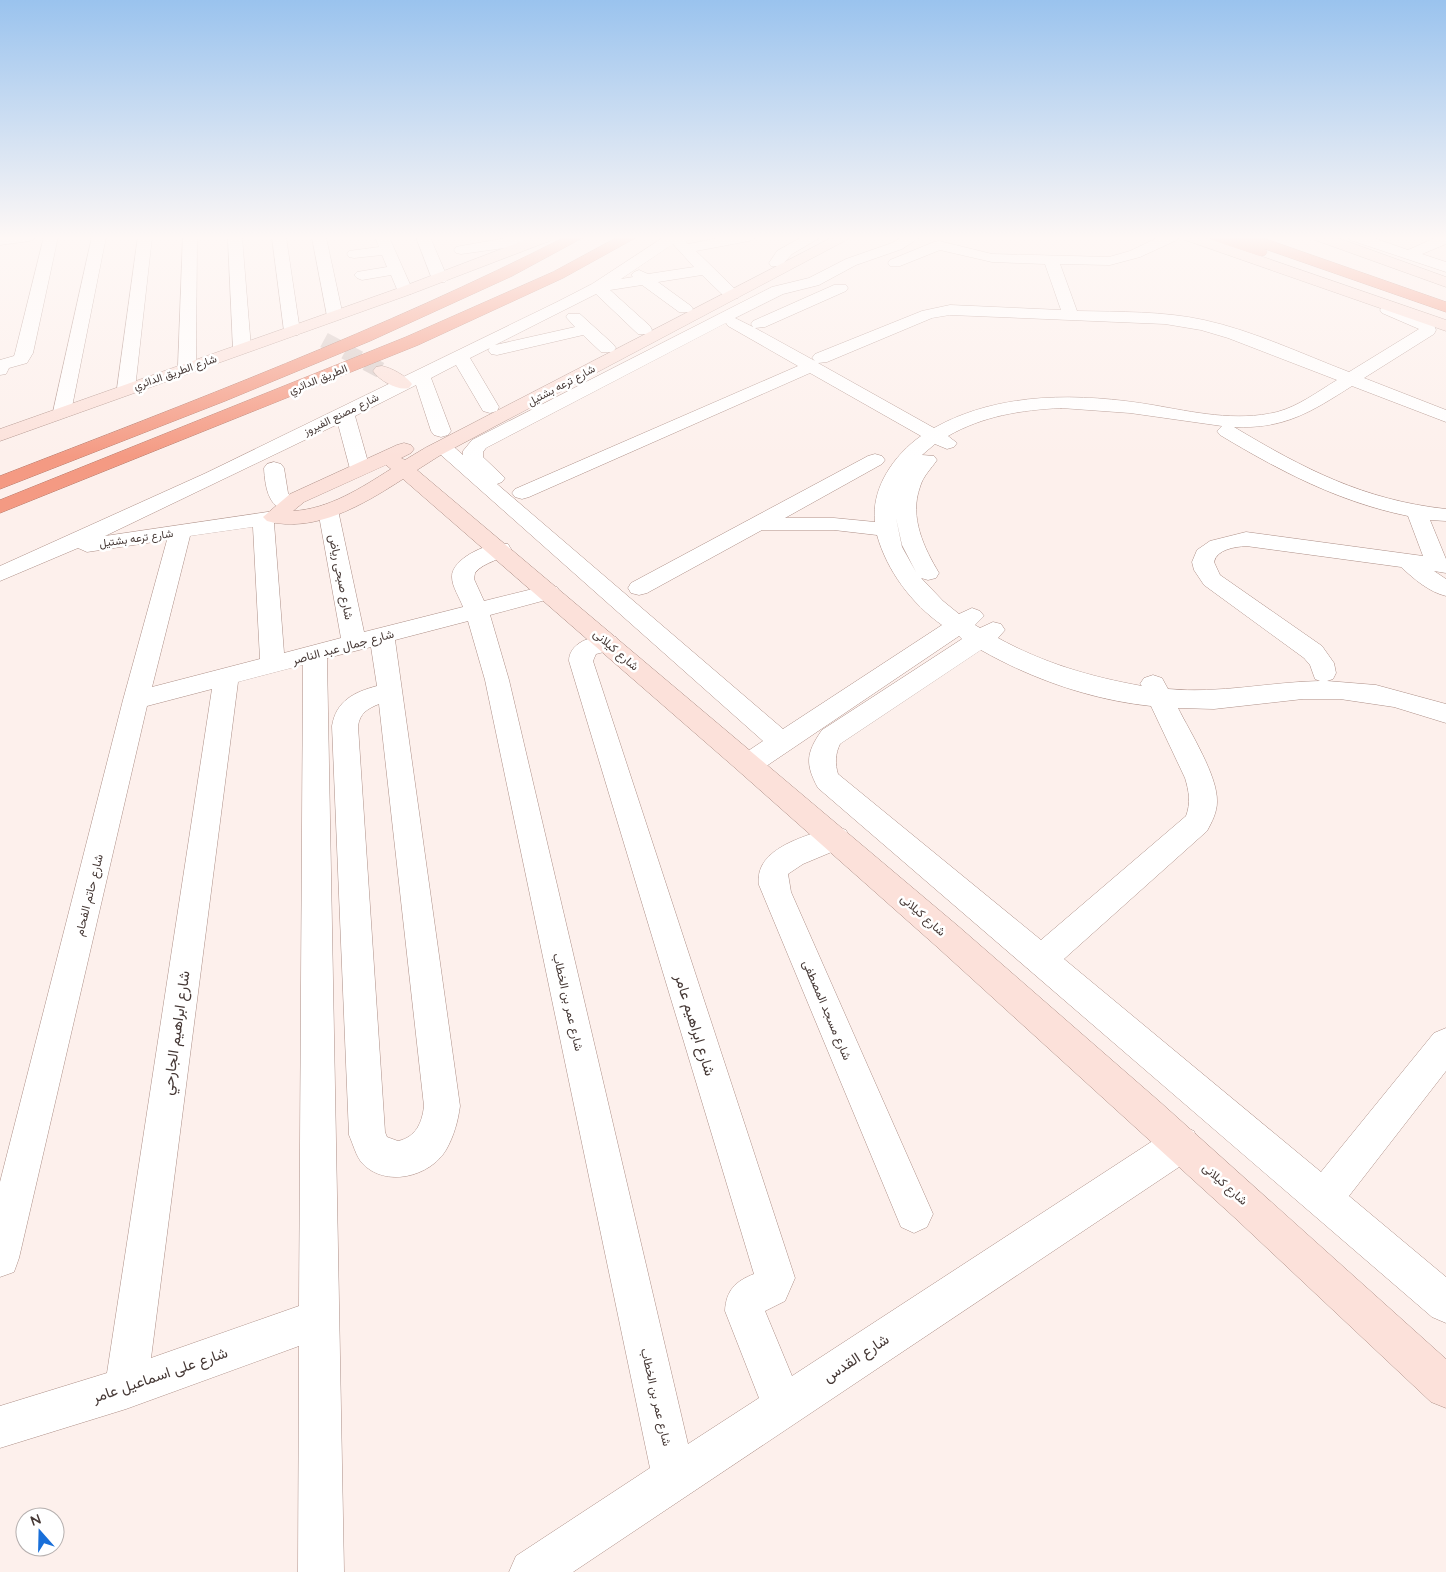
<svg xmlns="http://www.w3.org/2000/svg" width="1446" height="1572" viewBox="0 0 1446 1572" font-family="Quicksand,Vazirmatn,sans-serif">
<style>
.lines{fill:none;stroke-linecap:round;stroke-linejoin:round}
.secondary-tunnel{stroke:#d8cbc7;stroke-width:16;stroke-dasharray:16 8;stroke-linecap:butt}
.street-casing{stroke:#ad8f87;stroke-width:1}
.secondary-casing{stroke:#ad8f87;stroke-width:1}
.highway-casing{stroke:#b77868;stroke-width:1}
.street{fill:#fff;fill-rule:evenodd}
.secondary{fill:#fce1da;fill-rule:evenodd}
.highway{fill:#f49a83;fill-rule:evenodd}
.labels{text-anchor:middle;stroke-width:5;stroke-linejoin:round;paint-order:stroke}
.far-street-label{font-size:11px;fill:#453835;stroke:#fff}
.street-label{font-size:12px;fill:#453835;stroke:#fff}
.near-street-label{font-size:15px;fill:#453835;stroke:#fff}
</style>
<rect width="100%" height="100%" fill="#fdf0ec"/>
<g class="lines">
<polyline class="secondary-tunnel" points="324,340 382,371"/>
<g class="street-casing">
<g id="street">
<polygon points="0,237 37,237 30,241 0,245"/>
<polygon points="44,237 58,237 33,353 27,363 9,368 6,374 0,375 0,360 14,356 15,353"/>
<polygon points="92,237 106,237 71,412 69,416 62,418 55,416 53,412"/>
<polygon points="138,237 152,237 135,389 132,393 126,394 120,393 117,389"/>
<polygon points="183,237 197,237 196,368 193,372 187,373 181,372 178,368"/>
<polygon points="228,237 242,237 251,348 248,352 236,352 233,348"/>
<polygon points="272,237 286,237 300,331 298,335 286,335 284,331"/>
<polygon points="312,237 326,237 343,316 341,319 329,319 327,316"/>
<polygon points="375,237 389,237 413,291 411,294 399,294 391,275 362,280 357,278 354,275 357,272 387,267 382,255 354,258 349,257 347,254 349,251 379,247"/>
<polygon points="416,237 430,237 448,279 445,282 435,282 432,279"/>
<polygon points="512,237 549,237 550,239 548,242 461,254 456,253 454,250 456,247 461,246"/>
<path d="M 664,237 L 682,237 L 688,244 L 723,237 L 756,237 L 749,241 L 696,251 L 738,292 L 740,295 L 738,298 L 726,298 L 702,275 L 658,282 L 691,306 L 693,309 L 691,312 L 679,312 L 642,285 L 610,290 L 650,326 L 652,330 L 650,334 L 638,334 L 596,294 L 495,345 L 575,327 L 566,317 L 568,314 L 580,314 L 613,344 L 616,348 L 613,352 L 601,352 L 583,335 L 497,355 L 491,354 L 488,350 L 490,348 L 470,358 L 499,407 L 497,411 L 490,413 L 483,411 L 456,365 L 431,378 L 451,431 L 448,435 L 441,437 L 434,435 L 431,431 L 416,385 L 355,416 L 370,469 L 367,473 L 360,475 L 353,473 L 350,469 L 338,424 L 105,536 L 274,511 L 281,513 L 285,517 L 281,521 L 274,523 L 284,653 L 341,638 L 318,510 L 321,506 L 328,504 L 335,506 L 338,510 L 364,632 L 463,607 C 460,598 452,587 452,577 C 451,558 492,540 508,544 L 511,549 C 503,561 484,561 475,573 L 474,579 L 484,601 L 549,585 L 557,587 L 560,592 L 557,597 L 490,615 L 509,680 L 688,1444 L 759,1398 L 725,1311 C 726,1290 736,1281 754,1274 L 569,661 C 569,640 599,633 616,637 L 619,643 L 616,649 L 596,654 L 593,661 L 795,1278 L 785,1301 L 765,1311 L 792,1376 L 1168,1131 L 1181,1126 L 1194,1131 L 1199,1144 L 1194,1157 L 573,1572 L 509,1572 L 516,1556 L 650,1468 L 485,680 L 468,621 L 395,640 L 460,1106 C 458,1121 454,1136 446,1150 C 430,1177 385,1188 362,1163 C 356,1156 353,1144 349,1135 L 332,726 C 336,701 354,692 377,686 L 371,647 L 327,658 L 344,1572 L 298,1572 L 299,1346 L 126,1409 L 0,1448 L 0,1406 L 107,1373 L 212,689 L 147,706 L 19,1258 L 14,1272 L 0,1277 L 0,1182 L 123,700 L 167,540 L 87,552 L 78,548 L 0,581 L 0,566 L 206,473 L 557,302 L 592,284 ZM 673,244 L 694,267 L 648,274 L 639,270 L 634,272 L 631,275 L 633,277 L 621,279 ZM 253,527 L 260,659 L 152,687 L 190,536 ZM 303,665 L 299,1306 L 151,1358 L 238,682 ZM 379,704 L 424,1106 C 422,1123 416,1137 398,1141 L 387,1137 L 385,1132 L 358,726 C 360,713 367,709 379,704 Z"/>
<polygon points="802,237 821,237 792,254 781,266 771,266 769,263 777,251"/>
<path d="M 902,237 L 920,237 L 902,249 L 856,265 L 819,285 L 783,294 L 735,318 L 753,327 L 751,324 L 753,321 L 834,285 L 846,285 L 848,288 L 846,291 L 765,327 L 755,328 L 815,361 L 812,358 L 815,354 L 922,311 L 950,305 L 1061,310 L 1045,264 L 992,262 L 940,250 L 900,266 L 890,266 L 888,263 L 890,260 L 934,242 L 939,241 L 992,254 L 1109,257 L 1130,251 L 1159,237 L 1179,237 L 1177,240 L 1140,257 L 1110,265 L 1060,264 L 1077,311 C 1120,312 1163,311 1204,320 C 1254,331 1302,354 1349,372 L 1419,329 L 1382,313 L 1380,310 L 1382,307 L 1394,307 L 1433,323 L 1436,330 L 1434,334 L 1364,378 L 1446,410 L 1446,422 L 1352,386 C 1311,412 1285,429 1234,427 C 1304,469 1364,500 1446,509 L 1446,521 L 1430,520 L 1446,559 L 1446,573 L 1434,571 L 1446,579 L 1446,596 C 1429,592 1414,579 1401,567 L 1246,546 C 1235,547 1217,549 1214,562 L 1220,575 L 1322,646 L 1334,663 L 1336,673 L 1333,679 L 1327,681 L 1376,685 L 1446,704 L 1446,723 L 1394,707 L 1340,699 L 1303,699 L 1214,709 L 1178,708 C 1190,732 1218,776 1217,802 C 1217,812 1212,822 1207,831 L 1064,959 L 1321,1172 L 1434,1033 L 1446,1028 L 1446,1071 L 1349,1196 L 1446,1277 L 1446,1323 L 1432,1317 L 818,788 C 805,764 806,753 822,730 L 962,639 L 959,636 L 759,771 L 749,774 L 739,771 L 736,764 L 739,757 L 763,741 L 432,447 L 435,443 C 448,440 454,447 463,455 L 463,451 L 472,440 L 772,287 L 809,278 L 846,259 L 892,243 ZM 950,315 L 1165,324 L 1201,330 L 1228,338 L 1337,380 C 1317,392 1299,406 1277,412 C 1236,422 1193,412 1153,405 C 1081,393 1000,391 934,428 L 818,363 L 827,362 L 932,318 ZM 726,323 L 728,326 L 798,366 L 515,489 L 512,493 L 515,497 L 522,499 L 529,497 L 810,373 L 921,436 C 894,455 871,488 875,522 L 834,518 L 785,518 L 882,464 L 885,460 L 882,456 L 875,454 L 868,456 L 631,583 L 628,588 L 631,593 L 639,595 L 647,593 L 762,530 L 834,530 L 877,535 C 887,571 912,604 942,625 L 783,729 L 497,484 L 502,482 L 505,478 L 483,457 L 483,452 L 486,448 ZM 1061,408 L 1130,413 L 1222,426 L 1217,431 L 1220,435 C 1280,471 1339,502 1408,516 L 1423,556 L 1246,532 L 1210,541 L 1197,550 L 1192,562 L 1194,570 L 1204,585 L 1304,658 L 1310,665 L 1315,679 L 1320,681 C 1269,682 1220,694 1168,689 L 1162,678 L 1153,675 L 1144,678 L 1140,684 L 1142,686 C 1091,677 1043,663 998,638 L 1005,630 L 1001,624 L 993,622 L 980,628 L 975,625 L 984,616 L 980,611 L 972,608 L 959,614 L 943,601 L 923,580 L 921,578 L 928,580 L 936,578 L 939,573 C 924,548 909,517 920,487 C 923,476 931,469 937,460 L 934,456 L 922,455 L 935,444 L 947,449 L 954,447 L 957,443 L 948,436 C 983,416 1021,410 1061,408 ZM 896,518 L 902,545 L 916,572 L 902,547 ZM 981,650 C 1032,679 1092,700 1151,706 L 1185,778 C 1189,791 1191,803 1186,816 L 1041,940 L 838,774 C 835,764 835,754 840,744 Z"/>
<polygon points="1348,237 1371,237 1408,250 1437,237 1446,237 1446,244 1422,254 1446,262 1446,272 1350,240"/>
<path d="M 274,462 L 281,464 L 284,468 L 288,493 L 297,504 L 294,508 C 269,515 265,487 264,468 L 267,464 Z"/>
<path d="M 836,826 L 846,830 L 850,838 L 846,846 L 803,864 L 788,874 L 791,892 L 933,1214 L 927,1227 L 914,1233 L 901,1227 L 759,885 C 753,847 810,835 836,826 Z"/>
</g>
</g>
<g class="secondary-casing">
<g id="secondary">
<polygon points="533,237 554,237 552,240 411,294 0,441 0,429 399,288"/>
<path d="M 833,237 L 852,237 L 439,456 L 417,470 L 958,926 L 1160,1102 L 1446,1359 L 1446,1408 L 1431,1402 L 1235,1218 L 936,946 L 734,767 L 403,479 C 364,504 315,534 267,521 L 263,517 L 290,494 L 397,445 L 404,443 L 411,445 L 414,449 L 411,453 L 401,458 L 405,460 L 425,448 ZM 386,465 L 391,469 C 361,488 329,509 293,511 L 304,502 Z"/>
<polygon points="1183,237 1205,237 1446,320 1446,331 1185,240"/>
<polygon points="1313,237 1335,237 1446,277 1446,287 1315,240"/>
<path d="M 382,366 C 392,368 406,376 412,384 L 409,388 C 398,391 380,381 373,371 L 376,367 Z"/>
</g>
</g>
<g class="highway-casing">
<g id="highway">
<path d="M 565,237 L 584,237 L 512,276 L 370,341 L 225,401 L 0,489 L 0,476 C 191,402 382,330 565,237 Z"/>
<polygon points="618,237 637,237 563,278 418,345 0,513 0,500 406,337 553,272"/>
<polygon points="1210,237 1232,237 1256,246 1240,240 1238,237 1260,237 1446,302 1446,312 1265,249 1267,252 1265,255 1260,256 1212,240"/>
</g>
</g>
<use href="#street" class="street"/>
<use href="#secondary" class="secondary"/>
<use href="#highway" class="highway"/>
</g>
<linearGradient id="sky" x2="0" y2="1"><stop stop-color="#9ac3ee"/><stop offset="0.52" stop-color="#fef8f6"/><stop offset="1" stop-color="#fef8f6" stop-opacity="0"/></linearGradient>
<rect width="1446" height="457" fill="url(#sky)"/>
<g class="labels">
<g class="far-street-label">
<text transform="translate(175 372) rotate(-19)" y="4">شارع الطريق الدائري</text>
<text transform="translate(318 379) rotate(-22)" y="4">الطريق الدائري</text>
<text transform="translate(561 385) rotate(-28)" y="4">شارع ترعه بشتيل</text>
<text transform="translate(341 414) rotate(-26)" y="4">شارع مصنع الفيروز</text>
<text transform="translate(136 538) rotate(-8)" y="4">شارع ترعه بشتيل</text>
</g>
<g class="street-label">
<text transform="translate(341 577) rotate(79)" y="4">شارع صبحى رياض</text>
<text transform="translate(343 647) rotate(-15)" y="4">شارع جمال عبد الناصر</text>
<text transform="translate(616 650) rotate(41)" y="4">شارع كيلانى</text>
<text transform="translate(89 895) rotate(-76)" y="4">شارع حاتم الفحام</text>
<text transform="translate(923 915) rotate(42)" y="4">شارع كيلانى</text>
<text transform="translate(568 1002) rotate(77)" y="4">شارع عمر بن الخطاب</text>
<text transform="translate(827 1010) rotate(67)" y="4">شارع مسجد المصطفى</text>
<text transform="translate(1225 1184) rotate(42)" y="4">شارع كيلانى</text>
<text transform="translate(656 1397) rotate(77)" y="4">شارع عمر بن الخطاب</text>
</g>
<g class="near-street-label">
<text transform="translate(695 1025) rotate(73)" y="5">شارع ابراهيم عامر</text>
<text transform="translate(176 1033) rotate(-82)" y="5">شارع ابراهيم الجارحي</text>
<text transform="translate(856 1358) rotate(-33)" y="5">شارع القدس</text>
<text transform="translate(160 1375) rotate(-19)" y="5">شارع على اسماعيل عامر</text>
</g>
</g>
<g transform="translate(40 1532) rotate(340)"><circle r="24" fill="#ffffff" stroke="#b5afae"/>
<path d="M0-4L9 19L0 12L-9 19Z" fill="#196fd9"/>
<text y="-8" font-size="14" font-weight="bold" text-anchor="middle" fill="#453835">N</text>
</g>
</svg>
